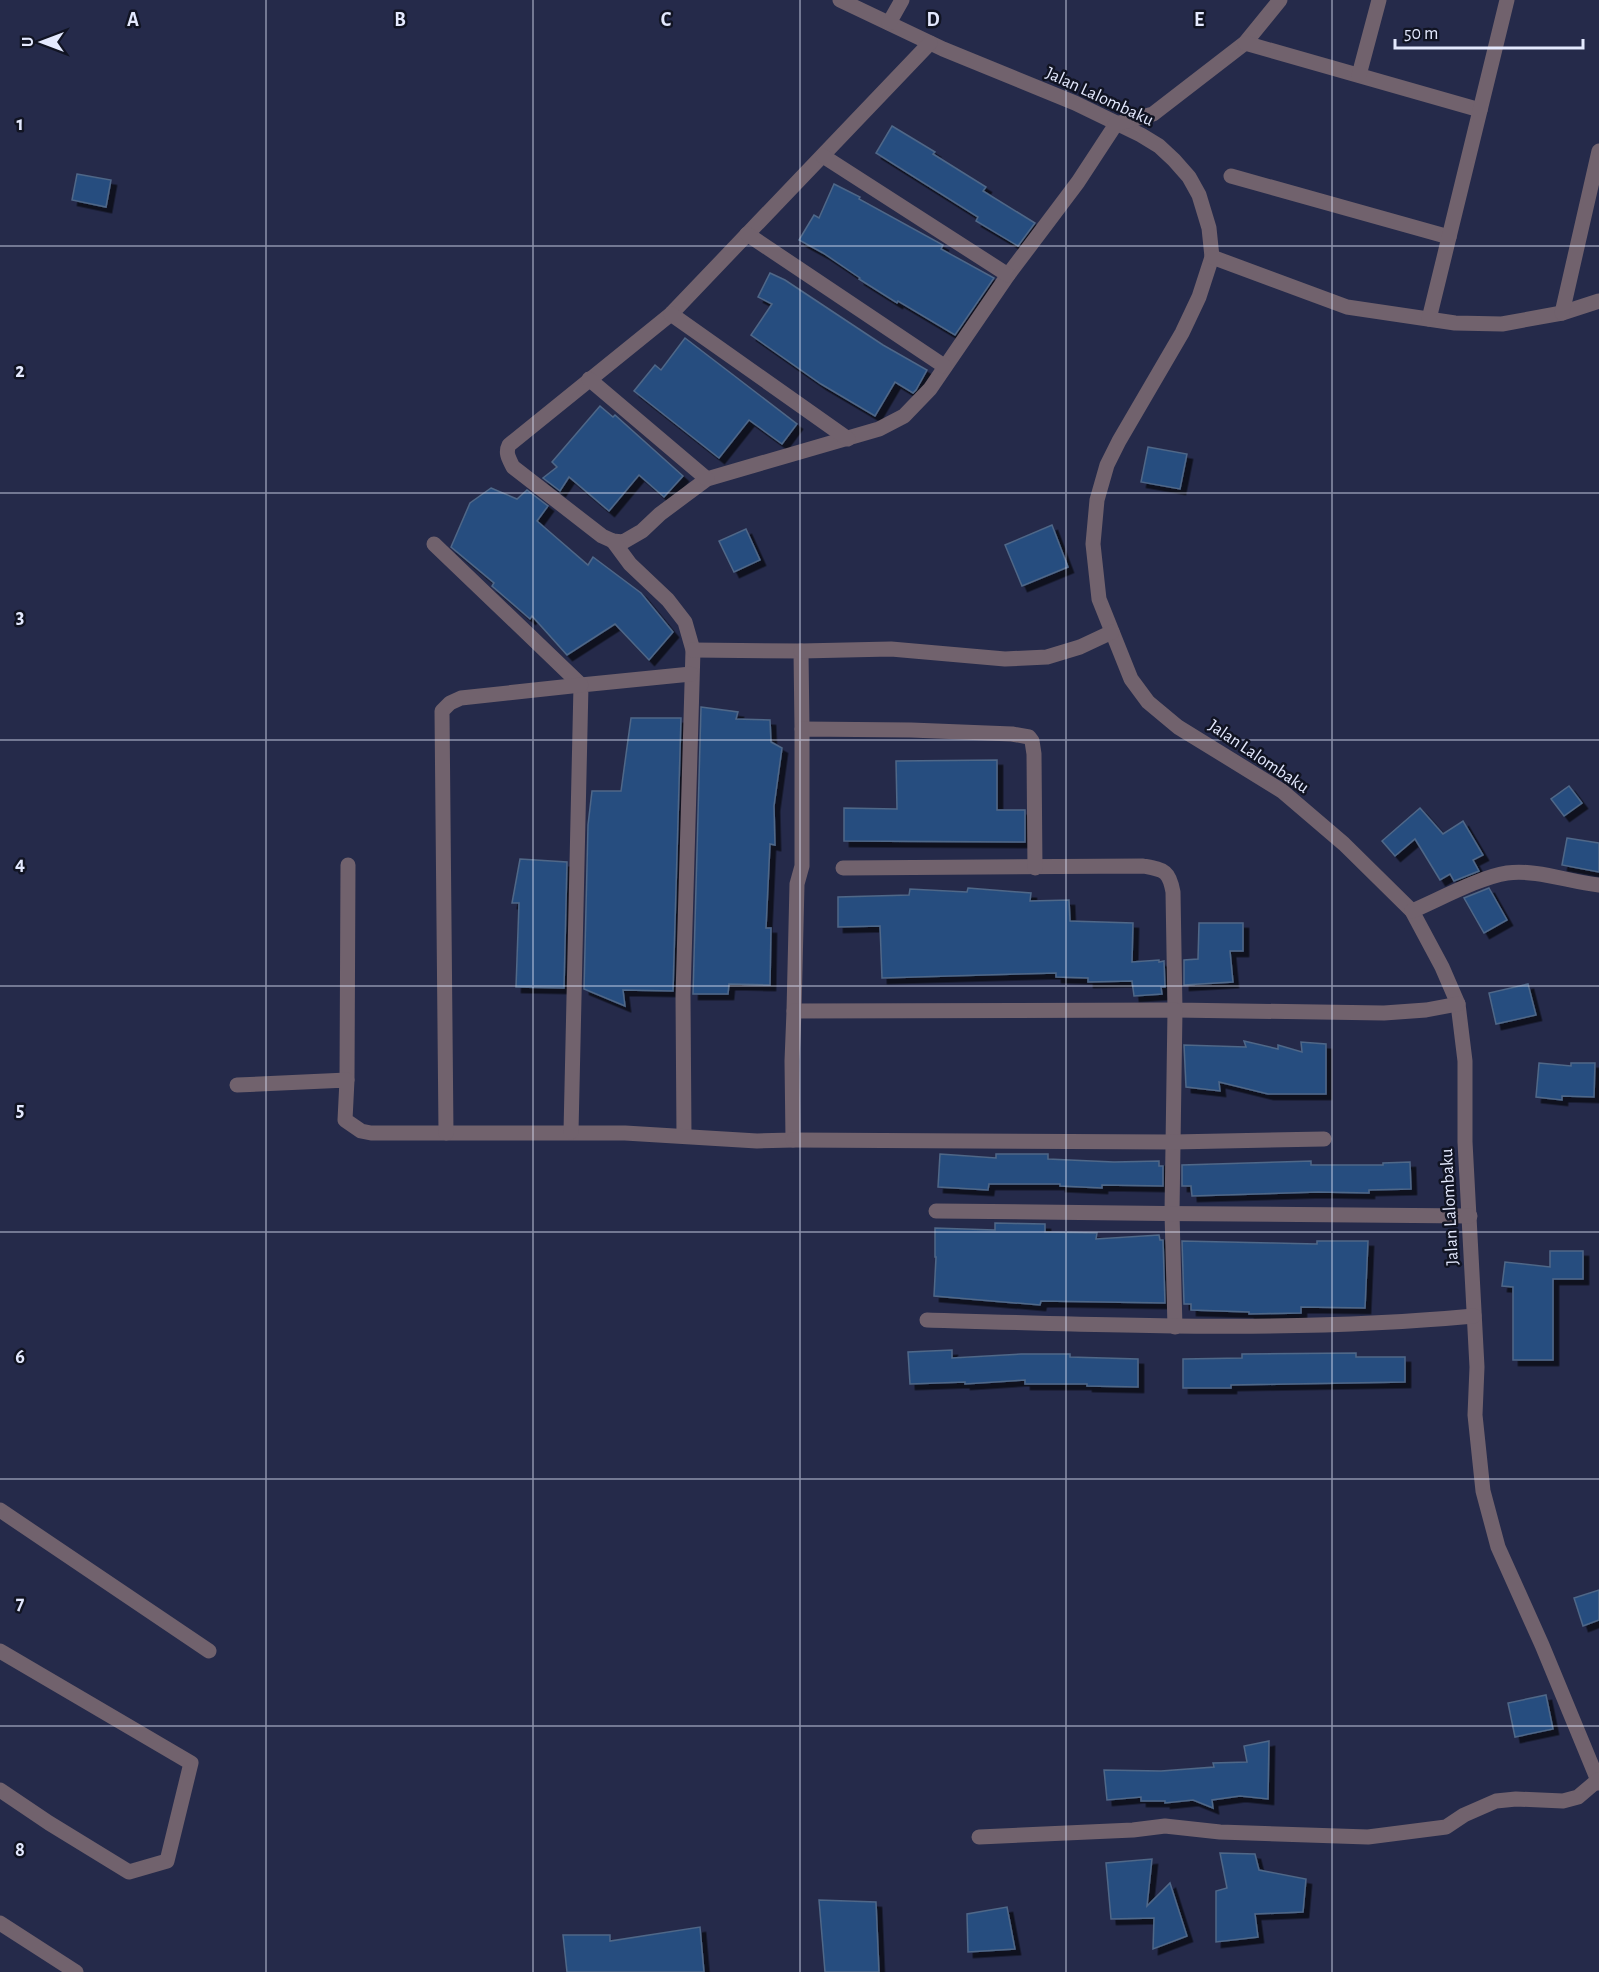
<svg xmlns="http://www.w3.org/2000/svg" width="1599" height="1972" viewBox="0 0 1599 1972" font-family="'Alegreya Sans',sans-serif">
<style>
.building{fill:#284e7f;stroke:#4f6788;stroke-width:1.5;filter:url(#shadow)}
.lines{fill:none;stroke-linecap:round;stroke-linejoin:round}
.minor{stroke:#71626d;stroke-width:15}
.grid{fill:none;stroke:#e4e9fe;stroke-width:1.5;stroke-opacity:0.55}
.labels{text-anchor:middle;stroke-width:5;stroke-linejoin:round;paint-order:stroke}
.street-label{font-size:18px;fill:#e4e9fe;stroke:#111423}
.grid-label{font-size:20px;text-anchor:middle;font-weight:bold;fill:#e4e9fe;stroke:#111423;stroke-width:5;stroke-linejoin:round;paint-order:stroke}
</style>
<defs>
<filter id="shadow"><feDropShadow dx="5.5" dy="5.5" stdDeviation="0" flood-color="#0009"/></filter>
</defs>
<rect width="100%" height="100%" fill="#252a4a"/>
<g class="building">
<polygon points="892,126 935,152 933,154 986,187 983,191 1035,223 1018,246 976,221 978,217 876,153"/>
<polygon points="77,174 111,180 106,207 72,200"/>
<polygon points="834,184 860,197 859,199 943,245 941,249 994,278 955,335 898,301 897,303 859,279 860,278 823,253 799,240 814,215 819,218"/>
<polygon points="770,273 785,280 883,345 927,370 916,390 913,393 895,382 875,416 821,384 751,335 772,304 758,297"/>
<polygon points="685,338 797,424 782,444 749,420 719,458 634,391 655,365 661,370"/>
<polygon points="600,406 613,417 615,415 683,476 664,497 639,475 609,511 569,477 560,491 543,478 557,467 552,462"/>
<polygon points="1148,447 1187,454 1180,489 1141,482"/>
<polygon points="491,488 517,499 527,490 548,506 537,521 588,565 593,557 641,593 673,632 649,660 615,624 567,655 532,616 530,619 492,586 494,583 451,547 470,503"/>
<polygon points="1052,525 1068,567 1022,586 1005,545"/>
<polygon points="746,529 760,560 734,572 719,541"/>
<polygon points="701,707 738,712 736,719 770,720 771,742 782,748 774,806 775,845 770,844 766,928 771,928 770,985 729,984 728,994 693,994"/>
<polygon points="631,718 681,718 673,991 623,990 625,1006 584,989 588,825 592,791 621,791"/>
<polygon points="997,760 997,810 1025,810 1025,842 844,841 844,808 897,809 896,761"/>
<polygon points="1569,786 1582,803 1564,816 1551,799"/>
<polygon points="1420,808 1443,834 1463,821 1483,855 1473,860 1479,871 1454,881 1450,874 1440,880 1415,839 1395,856 1382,841"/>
<polygon points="1567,838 1599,843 1599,872 1562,865"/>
<polygon points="520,859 567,862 564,988 516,987 519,903 512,903"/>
<polygon points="968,888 1031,893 1030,901 1069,900 1070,921 1133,923 1132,962 1159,960 1159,962 1164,961 1165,987 1161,987 1162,994 1134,996 1132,981 1088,982 1088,978 1056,977 1056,973 882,978 880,926 838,927 838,897 909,895 910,889 967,892"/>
<polygon points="1489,888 1507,920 1484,933 1464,898"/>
<polygon points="1199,923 1243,923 1243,951 1230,951 1233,982 1184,985 1184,960 1198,959"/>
<polygon points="1528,984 1536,1015 1496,1024 1489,993"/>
<polygon points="1244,1041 1278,1049 1278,1045 1302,1052 1301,1042 1326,1044 1326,1094 1268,1094 1219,1082 1220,1091 1186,1087 1184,1045 1246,1047"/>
<polygon points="1539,1063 1571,1066 1571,1063 1595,1063 1594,1097 1562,1096 1562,1100 1536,1097"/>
<polygon points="940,1154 996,1158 996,1154 1048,1154 1048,1159 1114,1162 1159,1161 1159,1166 1163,1166 1163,1186 1102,1185 1102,1188 1060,1186 1060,1184 989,1184 988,1190 938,1187"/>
<polygon points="1311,1161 1311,1165 1383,1165 1383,1163 1410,1162 1411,1189 1369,1190 1369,1193 1318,1192 1192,1196 1191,1186 1182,1186 1182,1165"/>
<polygon points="995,1223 1045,1224 1045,1232 1097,1233 1096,1239 1159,1235 1160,1240 1163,1240 1165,1303 1041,1301 1040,1305 934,1296 936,1257 935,1257 935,1228 995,1230"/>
<polygon points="1182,1241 1317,1244 1317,1241 1368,1241 1365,1308 1301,1307 1301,1313 1249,1314 1249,1312 1191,1310 1191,1304 1184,1304"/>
<polygon points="1550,1251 1583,1251 1583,1279 1553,1279 1553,1360 1513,1360 1513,1287 1502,1286 1505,1262 1550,1267"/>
<polygon points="952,1350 952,1358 1021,1354 1070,1354 1070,1357 1138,1359 1138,1387 1087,1386 1087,1384 1025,1384 1025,1380 965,1384 965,1382 910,1384 908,1352"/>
<polygon points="1356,1353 1356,1357 1405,1357 1405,1382 1231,1385 1231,1388 1183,1388 1183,1359 1242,1358 1242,1354"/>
<polygon points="1599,1590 1599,1620 1583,1626 1574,1598"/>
<polygon points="1546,1695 1553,1729 1515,1737 1508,1703"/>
<polygon points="1269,1741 1268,1799 1240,1796 1212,1800 1213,1808 1193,1800 1165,1803 1165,1801 1141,1801 1141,1797 1107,1800 1104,1770 1161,1771 1214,1767 1213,1763 1247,1762 1244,1746"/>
<polygon points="1220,1853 1255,1854 1259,1870 1306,1879 1303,1912 1255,1914 1258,1937 1216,1942 1216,1891 1227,1888"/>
<polygon points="1152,1859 1147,1906 1170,1883 1187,1936 1153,1949 1154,1918 1111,1919 1106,1863"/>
<polygon points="819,1900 876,1902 879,1972 825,1972"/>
<polygon points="1007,1907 1015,1949 968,1952 967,1914"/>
<polygon points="700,1927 704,1972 567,1972 563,1935 610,1935 610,1941"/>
</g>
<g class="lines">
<g class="minor">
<polyline points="840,0 943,49 1075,103 1141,135 1159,146 1174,160 1189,177 1199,195 1209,228 1212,257 1199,297 1182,333 1119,441 1107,465 1097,500 1093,544 1099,599 1131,679 1148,702 1178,727 1282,791 1344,844 1412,911 1442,967 1458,1004 1465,1061 1465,1142 1477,1367 1475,1415 1483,1491 1498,1547 1542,1645 1599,1783"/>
<polyline points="889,23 902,0"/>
<path d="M 930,43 L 671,314 L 509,445 C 505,453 509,459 513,467 L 602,536 L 613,541 L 623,542 L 642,531 L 660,514 L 707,479 L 879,429 L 904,416 L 930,389 L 1008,275 L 1078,182 L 1116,124 L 1153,114 L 1245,43 L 1280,0"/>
<polyline points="1245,43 1480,110"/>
<polyline points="1359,75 1379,0"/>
<polyline points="823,156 1008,275"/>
<polyline points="1231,176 1449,237"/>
<polyline points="747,234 944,366"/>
<polyline points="1212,257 1347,307 1455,323 1502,324 1562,313 1599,301"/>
<polyline points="1562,313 1599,151"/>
<polyline points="671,314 848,439"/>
<polyline points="1429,319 1507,0"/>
<polyline points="589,379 707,479"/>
<polyline points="613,541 630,564 668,600 685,622 693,650 683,995 684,1136"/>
<polyline points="434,544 581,685"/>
<polyline points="693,650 801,651 802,729"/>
<polyline points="801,651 891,649 1005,659 1047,657 1080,647 1112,632"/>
<path d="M 843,868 L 1143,866 C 1164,870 1169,870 1173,892 L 1175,1010 L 1384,1013 L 1426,1010 L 1458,1004"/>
<path d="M 1412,911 C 1438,900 1480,877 1507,873 C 1537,869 1569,882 1599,885"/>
<polyline points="794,1011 797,884 802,866 802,729 911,730 1012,734 1029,737 1032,741 1034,754 1035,868"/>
<polyline points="347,1080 348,865"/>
<polyline points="237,1085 347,1080 345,1120 361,1131 371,1133 625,1133 757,1141 793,1140 792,1061 794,1011 1175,1010 1172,1213 1175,1327"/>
<polyline points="571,1132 581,685 691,674"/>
<polyline points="446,1133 442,711 450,703 461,698 581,685"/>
<polyline points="793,1140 1173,1142 1324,1139"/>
<path d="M 936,1211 C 1114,1212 1292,1216 1470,1216"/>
<path d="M 927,1320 C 1109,1325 1292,1333 1474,1316"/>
<polyline points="0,1510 209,1651"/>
<polyline points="0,1651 191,1763 167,1861 129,1872 49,1823 0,1790"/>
<polyline points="979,1837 1133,1830 1165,1826 1220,1832 1368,1837 1446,1827 1464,1815 1496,1801 1516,1799 1563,1801 1578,1797 1598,1780"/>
<polyline points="0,1923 76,1972"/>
</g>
</g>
<path class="grid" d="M 266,0 L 266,1972M 533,0 L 533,1972M 800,0 L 800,1972M 1066,0 L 1066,1972M 1332,0 L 1332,1972M 0,246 L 1599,246M 0,493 L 1599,493M 0,740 L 1599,740M 0,986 L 1599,986M 0,1232 L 1599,1232M 0,1479 L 1599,1479M 0,1726 L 1599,1726"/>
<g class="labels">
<g class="street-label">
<text transform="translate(1100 96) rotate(25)" y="6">Jalan Lalombaku</text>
<text transform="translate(1259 756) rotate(34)" y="6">Jalan Lalombaku</text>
<text transform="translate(1449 1207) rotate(-93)" y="6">Jalan Lalombaku</text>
</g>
</g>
<g class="grid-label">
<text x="133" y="26">A</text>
<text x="400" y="26">B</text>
<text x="666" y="26">C</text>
<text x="933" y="26">D</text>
<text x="1199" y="26">E</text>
<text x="20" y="130">1</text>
<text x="20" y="377">2</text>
<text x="20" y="623">3</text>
<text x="20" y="870">4</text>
<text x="20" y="1116">5</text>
<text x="20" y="1363">6</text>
<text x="20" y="1609">7</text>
<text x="20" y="1856">8</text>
</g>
<g transform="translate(42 42) rotate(270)" stroke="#111423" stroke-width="4.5" paint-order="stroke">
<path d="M0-4.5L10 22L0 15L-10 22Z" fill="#e4e9fe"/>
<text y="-9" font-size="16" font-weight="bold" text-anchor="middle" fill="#e4e9fe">U</text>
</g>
<path d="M1395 39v9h188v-9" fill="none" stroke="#e4e9fe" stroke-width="3"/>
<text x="1404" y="39" font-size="18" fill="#e4e9fe" stroke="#111423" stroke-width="4.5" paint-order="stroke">50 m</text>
</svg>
